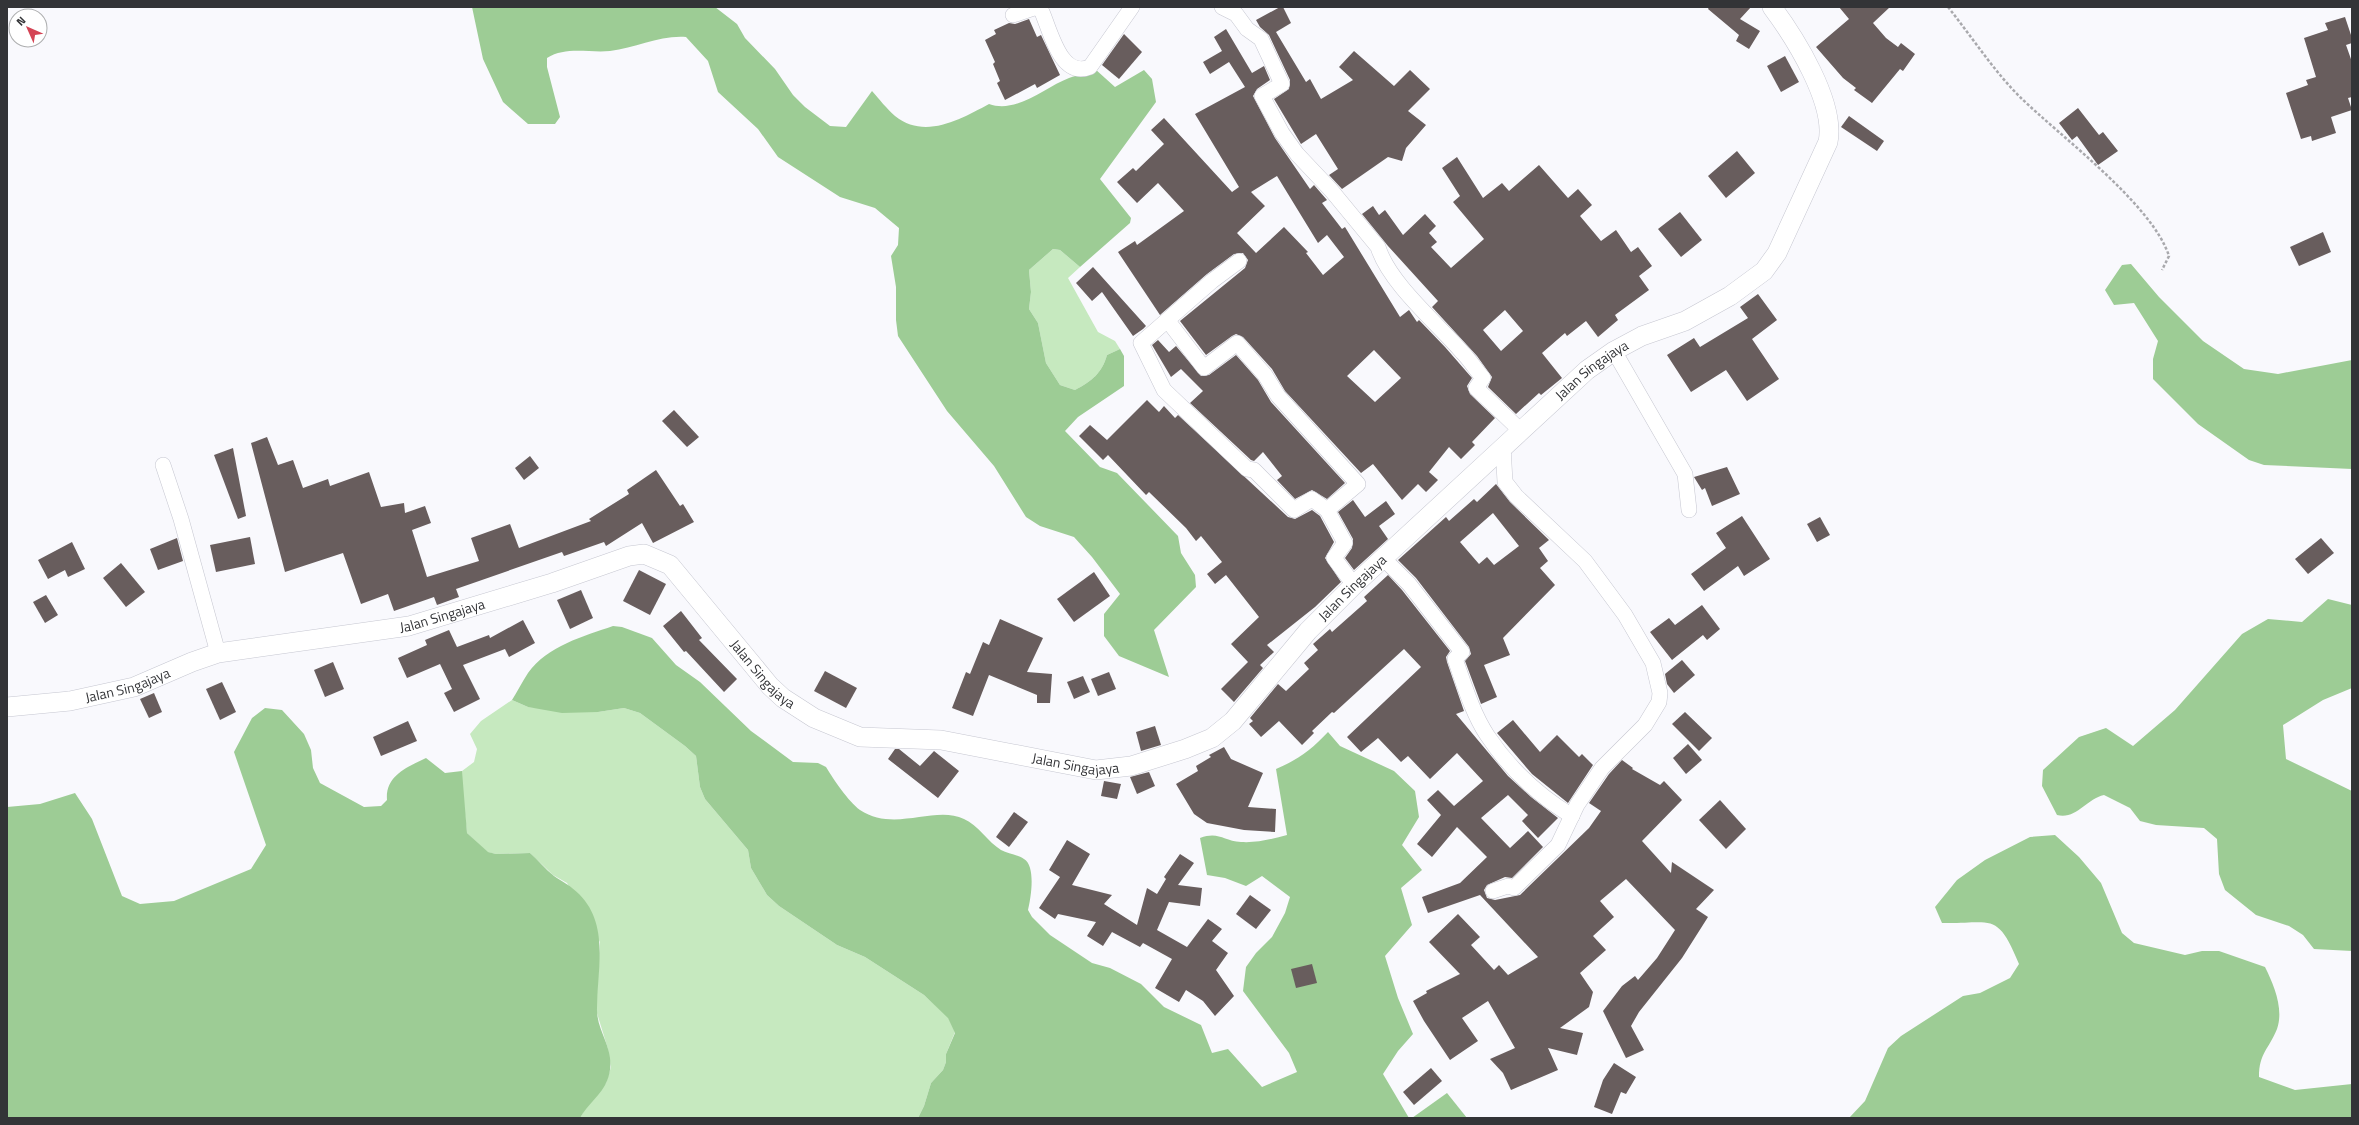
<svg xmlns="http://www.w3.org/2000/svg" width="2359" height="1125" viewBox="0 0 2359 1125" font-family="'Titillium Web',sans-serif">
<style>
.green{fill:#c6e9bf}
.forest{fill:#9dcc95}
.building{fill:#685d5d;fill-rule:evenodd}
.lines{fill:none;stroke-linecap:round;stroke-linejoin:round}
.minor-casing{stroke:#c6c7d1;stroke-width:16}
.tertiary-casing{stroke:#c6c7d1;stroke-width:20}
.path{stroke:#a9a9ad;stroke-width:2.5;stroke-dasharray:3 2;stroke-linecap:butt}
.minor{stroke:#fff;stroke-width:15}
.tertiary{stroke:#fff;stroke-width:19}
.labels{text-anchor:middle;stroke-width:4;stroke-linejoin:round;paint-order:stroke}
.street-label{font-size:14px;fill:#333437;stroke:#fff}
</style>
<rect width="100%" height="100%" fill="#f9f9fd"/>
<g class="green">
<path d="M 1053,249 L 1060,250 L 1080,267 L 1068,278 L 1098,332 L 1115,341 L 1120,349 L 1107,355 C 1102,373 1092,381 1075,390 L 1060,385 L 1046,363 L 1038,323 L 1029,309 L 1031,292 L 1029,270 Z"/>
<polygon points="512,700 528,707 598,712 624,708 640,713 685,746 696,756 700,787 705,799 748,850 751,868 767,895 779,906 837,945 865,957 924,995 948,1017 955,1032 946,1054 946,1062 943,1070 931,1083 924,1106 918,1118 580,1118 586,1107 606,1083 611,1067 608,1049 596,1010 600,942 567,883 553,875 530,853 496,854 487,852 467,833 461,777 462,771 474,762 477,749 470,734 481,721"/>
</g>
<g class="forest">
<path d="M 472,7 L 715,7 L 737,24 L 745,38 L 775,69 L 793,95 L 805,107 L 830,126 L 846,127 L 872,91 C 879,99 887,109 895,116 C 925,140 961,119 989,104 C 1017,114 1045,87 1069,78 C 1079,74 1087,75 1095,69 L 1115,87 L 1144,70 L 1152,79 L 1156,102 L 1100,179 L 1131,218 L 1130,223 L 1080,267 L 1060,250 L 1053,249 L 1029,270 L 1031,292 L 1029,309 L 1038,323 L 1046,363 L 1060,385 L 1075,390 C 1092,381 1102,373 1107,355 L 1120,349 L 1124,356 L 1124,386 L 1078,417 L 1065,431 L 1100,467 L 1117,473 L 1178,536 L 1181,553 L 1195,575 L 1196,587 L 1154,630 L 1169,677 L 1119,656 L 1104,636 L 1104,614 L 1120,594 L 1092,557 L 1074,537 L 1040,526 L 1026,517 L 994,466 L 947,411 L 898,336 L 896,320 L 896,287 L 891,256 L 898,245 L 899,228 L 875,208 L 840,197 L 778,157 L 758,129 L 718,92 L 708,61 L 686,37 C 660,35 636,48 610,51 C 588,53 566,46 547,58 L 547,67 L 560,117 L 555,124 L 528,124 L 503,102 L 483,59 Z"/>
<polygon points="2131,264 2159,297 2203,341 2244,369 2278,374 2352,360 2352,469 2264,465 2249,460 2198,424 2153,379 2153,359 2158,341 2134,303 2114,305 2105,290 2122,265"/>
<path d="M 2328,599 L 2352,605 L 2352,688 L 2323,700 L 2283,725 L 2286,759 L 2352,791 L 2352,951 L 2314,949 L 2303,935 L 2289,926 L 2256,915 L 2225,890 L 2219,874 L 2217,839 L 2204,828 L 2156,825 L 2140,821 L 2130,808 L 2104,795 C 2086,799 2076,820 2057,815 L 2042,786 L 2043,770 L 2079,737 L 2106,728 L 2133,746 L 2175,710 L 2242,634 L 2268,619 L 2302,622 Z"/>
<path d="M 613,626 L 622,627 L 652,638 L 676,665 L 700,682 L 751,731 L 793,762 L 818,763 L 826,767 C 834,780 848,801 860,810 C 895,833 934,805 964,819 C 978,825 988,842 1001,850 C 1008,854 1017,854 1024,859 C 1036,866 1031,898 1028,910 L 1032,917 L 1050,935 L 1092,963 L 1110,968 L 1141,984 L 1164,1007 L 1201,1025 L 1212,1053 L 1228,1049 L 1262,1087 L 1297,1072 L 1289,1053 L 1243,991 L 1246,967 L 1256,953 L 1272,937 L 1285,913 L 1290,897 L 1262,876 L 1246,886 L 1225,878 L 1207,875 L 1200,838 C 1219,831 1223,841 1241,842 C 1257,843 1272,839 1287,835 L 1276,769 C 1298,760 1312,749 1328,732 L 1340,746 L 1394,771 L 1415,791 L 1419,817 L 1402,845 L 1422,870 L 1401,888 L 1412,925 L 1385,956 L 1398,998 L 1413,1034 L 1398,1051 L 1383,1074 L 1409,1118 L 918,1118 L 924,1106 L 931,1083 L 943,1070 L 946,1062 L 946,1054 L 955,1033 L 948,1018 L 924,995 L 865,957 L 837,945 L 779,906 L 767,895 L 751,868 L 748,850 L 705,799 L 700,787 L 696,756 L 685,746 L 640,713 L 624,708 L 598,712 L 562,713 L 528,707 L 512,700 C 517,692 522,682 528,673 C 547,646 584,636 613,626 Z"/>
<path d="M 265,708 L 282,710 L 304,734 L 311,750 L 313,768 L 320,783 L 364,807 L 381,806 L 387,800 C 385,776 407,767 426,758 L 445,773 L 462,771 L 467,833 L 488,852 L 496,854 L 530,853 C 538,860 545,869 554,876 C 563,882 571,886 579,894 C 610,925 597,970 597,1008 C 596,1034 619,1051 607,1081 C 602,1094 587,1105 580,1118 L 7,1118 L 7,807 L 40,804 L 75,793 L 92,819 L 122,896 L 140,904 L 174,901 L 251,869 L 266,845 L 234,752 L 252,718 Z"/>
<path d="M 2055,835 L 2079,857 L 2101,883 L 2122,933 L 2134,943 L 2185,955 L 2202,951 L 2219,951 L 2265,967 C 2274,985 2284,1009 2277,1029 C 2269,1049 2259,1053 2259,1077 L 2295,1090 L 2352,1084 L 2352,1118 L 1849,1118 L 1865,1101 L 1888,1048 L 1901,1036 L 1963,996 L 1980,993 L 2010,978 L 2019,964 C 1997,911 1993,924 1942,923 L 1935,907 L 1957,880 L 1985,860 L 2030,837 Z"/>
<polygon points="1447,1093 1467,1118 1412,1118"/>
</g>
<g class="building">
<polygon points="1280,7 1283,7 1291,23 1276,32 1306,82 1310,79 1321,99 1353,80 1339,67 1354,51 1394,86 1410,70 1430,89 1408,111 1426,125 1406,148 1402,161 1388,157 1342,189 1329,175 1338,169 1316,134 1301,144 1274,99 1289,89 1290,80 1269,35 1260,27 1256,20"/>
<polygon points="1709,7 1751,7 1740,19 1760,31 1749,49 1736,41 1739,35 1708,9"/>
<polygon points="1839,7 1890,7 1873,23 1886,38 1898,47 1901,43 1915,54 1903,71 1900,69 1872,103 1854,90 1856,88 1843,78 1816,47 1849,19"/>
<polygon points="2345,17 2352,38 2352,43 2346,45 2352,62 2352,97 2348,98 2352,110 2331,117 2336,133 2312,141 2311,136 2301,139 2286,93 2308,85 2306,80 2316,77 2304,38 2328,30 2325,23"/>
<polygon points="1029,19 1037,37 1041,35 1060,75 1037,88 1035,84 1005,100 997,83 1000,81 993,64 995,62 985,40 996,34 994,30 1009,23 1015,24"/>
<path d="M 1226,29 L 1252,73 L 1264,66 L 1270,80 L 1257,89 L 1253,96 L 1275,138 L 1310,189 L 1314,185 L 1327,200 L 1322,203 L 1342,229 L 1345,227 L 1400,317 L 1409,310 L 1417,322 L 1419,320 L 1445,347 L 1472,378 L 1467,386 L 1470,394 L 1495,418 L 1472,442 L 1475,445 L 1461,459 L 1449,447 L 1429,472 L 1438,480 L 1426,492 L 1418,484 L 1402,500 L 1373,464 L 1361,473 L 1285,391 L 1272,369 L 1243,337 L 1236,334 L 1232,336 L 1206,355 L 1180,321 L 1245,268 L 1248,260 L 1243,253 L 1234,254 L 1207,274 L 1160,315 L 1118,252 L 1135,241 L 1137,245 L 1184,211 L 1158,183 L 1137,203 L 1117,182 L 1133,168 L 1136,171 L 1164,144 L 1151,130 L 1164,118 L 1232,192 L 1239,187 L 1195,114 L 1245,87 L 1229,62 L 1210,74 L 1203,62 L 1222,51 L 1214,37 ZM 1277,176 L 1318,243 L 1327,235 L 1344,257 L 1323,275 L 1306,253 L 1308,252 L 1284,227 L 1256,253 L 1237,233 L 1265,206 L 1251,192 ZM 1374,350 L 1401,378 L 1375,402 L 1347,376 Z"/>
<polygon points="1124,34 1142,52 1119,79 1102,65"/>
<polygon points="1785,56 1799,82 1781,92 1767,66"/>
<polygon points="2078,108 2099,135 2103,132 2118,151 2098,165 2077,136 2072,140 2059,123"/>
<polygon points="1849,116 1884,141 1877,151 1841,127"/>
<polygon points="1737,151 1755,173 1726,198 1708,176"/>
<path d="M 1457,157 L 1483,198 L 1502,183 L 1509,191 L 1539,165 L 1568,198 L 1578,189 L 1592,205 L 1580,216 L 1601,241 L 1616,230 L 1631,252 L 1638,247 L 1652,266 L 1639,276 L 1649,290 L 1615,315 L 1618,320 L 1598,337 L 1586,321 L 1567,336 L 1565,333 L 1542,353 L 1562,378 L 1541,395 L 1539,393 L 1516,414 L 1488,387 L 1492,377 L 1477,356 L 1432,307 L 1438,301 L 1388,246 L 1362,214 L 1373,206 L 1379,215 L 1385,210 L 1403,235 L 1425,214 L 1436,226 L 1429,233 L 1437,242 L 1431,247 L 1451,268 L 1484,239 L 1453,202 L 1460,196 L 1442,168 ZM 1505,310 L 1523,331 L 1501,351 L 1483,330 Z"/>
<polygon points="1680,212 1702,240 1681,257 1658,229"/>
<polygon points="2323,232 2331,252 2299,266 2290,247"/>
<polygon points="1093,267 1146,326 1143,329 1133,336 1102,292 1092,301 1076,283"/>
<polygon points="1758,294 1777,320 1752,339 1779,379 1747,401 1726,370 1691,392 1667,355 1694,338 1700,347 1748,318 1740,307"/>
<polygon points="1158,340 1169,352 1176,346 1201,376 1209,375 1236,355 1258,380 1271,402 1345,483 1327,499 1312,490 1295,499 1277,480 1282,476 1263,452 1254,461 1251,460 1190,403 1203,391 1181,369 1171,377 1152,345"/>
<polygon points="1147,400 1159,412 1164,406 1175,418 1178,415 1288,517 1295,519 1312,510 1320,516 1334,542 1325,558 1341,582 1315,607 1267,645 1274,652 1260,665 1263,668 1234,702 1221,689 1248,662 1231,644 1259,617 1226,575 1215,584 1207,574 1222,562 1201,536 1196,541 1186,528 1149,492 1146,495 1108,455 1103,460 1079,436 1090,425 1107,440"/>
<polygon points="674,410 699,437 687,447 662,421"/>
<polygon points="267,437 278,465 293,460 303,488 328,479 330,486 369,472 381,507 404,503 405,513 425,506 431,523 412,530 427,577 479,561 471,538 510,524 519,548 591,521 589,519 629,494 627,490 656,470 680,506 683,504 694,522 653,543 642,523 606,546 604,542 564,556 562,552 456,589 459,597 437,605 434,597 394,611 388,594 361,604 343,553 285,572 251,443"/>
<polygon points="233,448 246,516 238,519 214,455"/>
<polygon points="530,456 539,468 524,480 515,468"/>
<polygon points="1727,467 1740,494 1712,506 1705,488 1702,490 1694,477"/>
<path d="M 1496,484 L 1510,502 L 1549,540 L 1539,548 L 1548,561 L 1540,568 L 1555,585 L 1503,638 L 1510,655 L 1484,665 L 1497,697 L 1481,704 L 1465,661 L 1471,654 L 1469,647 L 1416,578 L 1398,560 L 1446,517 L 1449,521 L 1474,499 L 1477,502 ZM 1493,513 L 1519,546 L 1494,565 L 1487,557 L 1479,564 L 1460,542 Z"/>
<polygon points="1353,500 1365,517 1386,501 1395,514 1379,526 1388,539 1354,570 1345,558 1352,548 1353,539 1338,512"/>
<polygon points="1742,516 1770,559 1744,576 1738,566 1704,591 1691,574 1726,548 1716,533"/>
<polygon points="1820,517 1830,535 1817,542 1807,524"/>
<polygon points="250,537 255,564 216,572 210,545"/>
<polygon points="177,538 183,561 158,570 150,549"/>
<polygon points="2321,538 2334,553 2308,574 2295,559"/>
<polygon points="72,542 85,569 68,577 65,570 48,579 38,560"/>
<polygon points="121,563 145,592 126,607 103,578"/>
<polygon points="639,570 666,584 650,615 623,601"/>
<polygon points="1094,572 1110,596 1074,622 1057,599"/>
<polygon points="1388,575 1402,590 1450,651 1446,657 1447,662 1464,711 1456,714 1508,776 1531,797 1558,818 1538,838 1522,821 1528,815 1508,795 1481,818 1510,848 1528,831 1543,847 1512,878 1505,877 1487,885 1484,890 1487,898 1495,900 1520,895 1589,828 1601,811 1589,803 1609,774 1622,760 1633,768 1632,769 1660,785 1664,781 1682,800 1642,841 1671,873 1672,862 1714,890 1696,909 1708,917 1682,958 1639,1012 1631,1026 1644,1050 1626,1058 1603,1011 1622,986 1635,976 1638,980 1657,958 1675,930 1626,879 1600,901 1614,917 1593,936 1606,950 1580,973 1593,992 1589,1007 1560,1028 1583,1033 1577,1055 1548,1048 1558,1070 1511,1090 1503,1073 1490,1059 1515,1048 1488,1001 1462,1018 1478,1041 1450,1060 1424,1021 1413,1001 1427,993 1426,991 1460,974 1429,942 1458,914 1480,937 1471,945 1494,970 1499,965 1508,975 1538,957 1480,895 1428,913 1422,897 1460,883 1487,857 1457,827 1432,857 1417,844 1441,815 1427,800 1438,790 1454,806 1483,781 1457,753 1430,779 1408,756 1401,762 1378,738 1361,752 1347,737 1421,667 1404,649 1334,713 1332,712 1312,731 1314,733 1302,745 1279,721 1261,737 1249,724 1253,721 1250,718 1278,684 1286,691 1309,669 1304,663 1318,650 1313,644 1330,629 1332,632 1367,601 1364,597"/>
<polygon points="581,590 593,618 570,629 557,600"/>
<polygon points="46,595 58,615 45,623 33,602"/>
<polygon points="1702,605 1720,629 1707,640 1703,635 1672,660 1650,632 1669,618 1675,625"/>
<polygon points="681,611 702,638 699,640 737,679 724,692 686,651 684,652 663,626"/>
<polygon points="1000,619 1043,638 1027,672 1052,674 1050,703 1037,703 1037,695 989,675 973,716 952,708 966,672 970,674 983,642 989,645"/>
<polygon points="523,620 535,643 509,657 505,649 463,665 480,699 454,712 444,693 452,689 440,664 407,678 398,658 427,645 425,640 449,630 457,647 489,635 490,638"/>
<polygon points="1682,660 1695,675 1674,693 1667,684 1665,674"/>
<polygon points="333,662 344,689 325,697 314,670"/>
<polygon points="825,671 857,688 846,708 814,691"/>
<polygon points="1109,672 1116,689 1098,696 1091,679"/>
<polygon points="1083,676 1090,692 1074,699 1067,682"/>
<polygon points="222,682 236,712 220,720 206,689"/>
<polygon points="154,693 162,712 149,718 140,699"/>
<polygon points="1685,712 1712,738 1699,751 1672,724"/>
<polygon points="1513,720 1540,752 1557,735 1579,757 1582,754 1593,765 1568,803 1532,774 1497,733"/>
<polygon points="408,721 417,741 381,756 373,737"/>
<polygon points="1155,726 1161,745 1141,751 1136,732"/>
<polygon points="1688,744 1702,760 1686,774 1673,758"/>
<polygon points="1224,747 1231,759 1263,773 1248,807 1276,809 1275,832 1244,830 1207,823 1194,814 1176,784 1198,771 1196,766 1211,757 1209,755"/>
<polygon points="895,749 899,749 920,766 934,751 959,771 938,798 888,759"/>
<polygon points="1149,772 1155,786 1137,794 1130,777"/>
<polygon points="1104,781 1121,784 1117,799 1101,796"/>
<polygon points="1720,800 1746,829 1726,849 1699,820"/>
<polygon points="1014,812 1028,822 1009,847 996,837"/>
<polygon points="1067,840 1090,854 1072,885 1112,895 1104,904 1137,925 1147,888 1157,894 1166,879 1164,877 1180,854 1194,863 1178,885 1202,888 1200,906 1169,902 1157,930 1187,947 1208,919 1222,929 1212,941 1228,953 1216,970 1234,996 1215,1016 1203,1001 1186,990 1179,1002 1155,988 1172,959 1143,943 1140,947 1112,932 1103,946 1087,936 1096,922 1058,914 1055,919 1039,908 1060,877 1049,870"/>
<polygon points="1250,895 1271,910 1256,929 1236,914"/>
<polygon points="1312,964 1317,983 1296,988 1291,969"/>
<polygon points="1614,1063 1636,1077 1626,1094 1621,1092 1612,1114 1594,1107 1603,1080"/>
<polygon points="1431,1068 1442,1081 1414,1105 1403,1092"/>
</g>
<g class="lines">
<g class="minor-casing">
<g id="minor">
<path d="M 1222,7 L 1236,14 L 1247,29 L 1261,39 L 1282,84 L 1262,96 L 1282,133 L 1297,154 L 1331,190 L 1378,247 C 1389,283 1437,323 1462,352 C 1470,360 1476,370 1483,378 L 1476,388 L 1520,430"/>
<path d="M 1013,15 L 1037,7 L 1042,12 C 1051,33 1061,79 1090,67 L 1132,7"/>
<polyline points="1239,261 1212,281 1141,343 1164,390 1247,469 1254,470 1294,510 1312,499 1327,510 1345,543 1334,558 1354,585"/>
<polyline points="1168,321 1204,368 1237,343 1265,375 1278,396 1358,484 1327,510"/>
<polyline points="1614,351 1685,474 1689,510"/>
<polyline points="163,465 181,519 218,653"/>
<path d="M 1384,559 L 1409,584 L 1462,652 L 1455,659 C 1464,684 1472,712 1487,735 C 1509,768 1539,796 1572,816"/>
<polyline points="1493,891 1508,886 1514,888 1558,845 1577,805 1602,768 1645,725 1659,702 1660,693 1653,663 1625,615 1585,561 1516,496 1505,482 1503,446"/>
</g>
</g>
<g class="tertiary-casing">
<g id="tertiary">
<path id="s1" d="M 7,707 L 70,701 L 134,687 L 192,662 L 218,653 L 409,626 L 552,583 L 629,556 L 644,554 L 670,565 L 770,686 L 783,698 L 814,718 L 860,737 L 941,740 L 1096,770 L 1131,766 L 1185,749 L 1212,738 L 1233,721 L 1308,631 L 1354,585 L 1587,370 L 1614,351 L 1642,336 L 1685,321 L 1730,296 L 1764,271 L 1777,253 L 1828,142 C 1836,103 1795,38 1772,7"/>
</g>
</g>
<path class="path" d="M 1948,7 C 1972,37 1993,70 2020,97 C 2061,137 2152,204 2169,256 L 2162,270"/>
<use href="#minor" class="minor"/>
<use href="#tertiary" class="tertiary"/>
</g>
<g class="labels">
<g class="street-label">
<text dy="5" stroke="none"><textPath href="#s1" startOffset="1838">Jalan Singajaya</textPath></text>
<text dy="5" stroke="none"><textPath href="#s1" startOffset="1514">Jalan Singajaya</textPath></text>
<text dy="5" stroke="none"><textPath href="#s1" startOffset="447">Jalan Singajaya</textPath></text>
<text dy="5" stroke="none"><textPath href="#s1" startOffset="830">Jalan Singajaya</textPath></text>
<text dy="5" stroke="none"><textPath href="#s1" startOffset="123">Jalan Singajaya</textPath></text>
<text dy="5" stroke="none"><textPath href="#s1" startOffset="1166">Jalan Singajaya</textPath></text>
</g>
</g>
<rect width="2359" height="1125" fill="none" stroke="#333437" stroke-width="16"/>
<g transform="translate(28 28) rotate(315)"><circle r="19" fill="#ffffff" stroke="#adaeaf"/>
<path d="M0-3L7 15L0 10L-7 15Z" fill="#d44455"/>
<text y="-6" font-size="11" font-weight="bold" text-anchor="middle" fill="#333437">N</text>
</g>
</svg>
